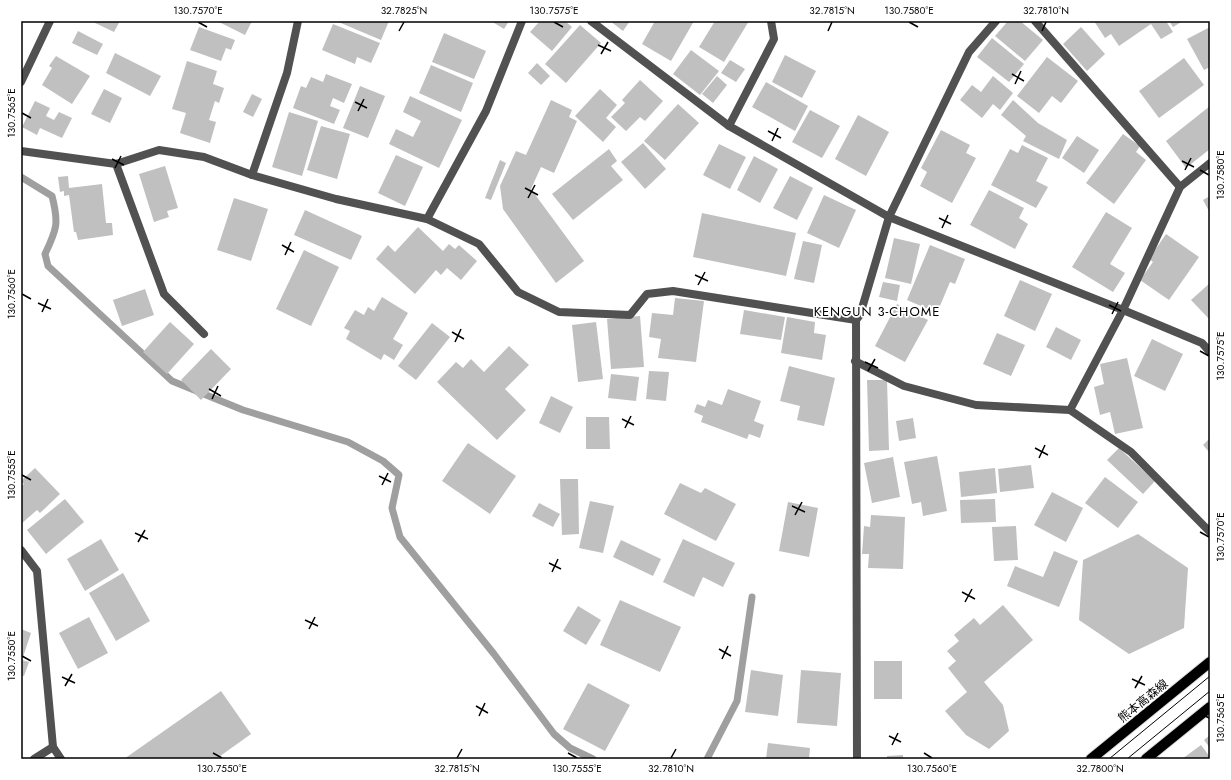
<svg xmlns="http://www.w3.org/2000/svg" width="1231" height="780" viewBox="0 0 1231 780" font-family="Jost,'Noto Sans JP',sans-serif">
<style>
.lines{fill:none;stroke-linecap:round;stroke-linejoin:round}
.stream{stroke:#9f9f9f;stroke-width:7}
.building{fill:#c0c0c0}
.primary-casing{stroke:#dbdbdb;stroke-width:12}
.service{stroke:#515151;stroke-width:8}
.minor{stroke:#515151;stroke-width:8}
.primary{stroke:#000;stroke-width:10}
.tram{stroke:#000;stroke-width:1}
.ticks{fill:none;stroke:#000;stroke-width:1.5}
.labels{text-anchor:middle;stroke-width:3.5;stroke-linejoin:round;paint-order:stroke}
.street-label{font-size:12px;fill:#000;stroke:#fff}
.neighbourhood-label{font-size:13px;letter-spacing:1px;fill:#000;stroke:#fff}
.neatline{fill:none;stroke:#000;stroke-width:1.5}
.ticks-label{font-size:10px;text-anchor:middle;fill:#000}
</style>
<rect width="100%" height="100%" fill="#fff"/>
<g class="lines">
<g class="stream">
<path d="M 21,177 L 52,196 C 59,223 57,229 45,254 L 48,266 L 172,381 L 243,410 L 348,442 L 383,461 L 399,475 L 392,508 L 400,537 L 494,654 L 554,734 L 570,748 L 593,759"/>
<polyline points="707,759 737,701 752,597"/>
</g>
</g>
<g class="building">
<polygon points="91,21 120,21 114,32"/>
<polygon points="217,21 252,21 245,35"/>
<polygon points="336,21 389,21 381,40"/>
<polygon points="491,21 509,21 504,29"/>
<polygon points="540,21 565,21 572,27 552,51 530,32"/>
<polygon points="610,21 630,21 623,31"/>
<polygon points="655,21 694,21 671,61 642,44"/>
<polygon points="715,21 749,21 724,62 699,47"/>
<polygon points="1008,21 1020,21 1043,40 1025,61 995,36"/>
<polygon points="1094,21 1166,21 1173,32 1161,39 1151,24 1119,46 1111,34 1105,38"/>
<polygon points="1169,21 1183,21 1173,27"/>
<polygon points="333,24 380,43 371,63 357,57 355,64 322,50"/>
<polygon points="580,25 601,43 566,83 545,64"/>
<polygon points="199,27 235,40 231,50 226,48 221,61 190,50"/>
<polygon points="1081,27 1105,54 1087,71 1063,44"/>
<polygon points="1210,27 1210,67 1204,70 1187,39"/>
<polygon points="78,31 103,44 97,55 72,43"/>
<polygon points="444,33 486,51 474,79 432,62"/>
<polygon points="992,38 1024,64 1009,82 977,57"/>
<polygon points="691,50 719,71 700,95 673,74"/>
<polygon points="115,53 161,76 150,96 106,73"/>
<polygon points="785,55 816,71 802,98 772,82"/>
<polygon points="56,56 90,76 72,104 42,85 52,68 49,66"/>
<polygon points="1047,57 1078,81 1061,103 1052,96 1039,113 1017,96"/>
<polygon points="1184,58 1204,85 1159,118 1139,91"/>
<polygon points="730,60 745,69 736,82 721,73"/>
<polygon points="187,61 217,71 213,84 224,88 219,103 215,101 209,120 216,122 210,143 180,133 186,113 172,109"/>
<polygon points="537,63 550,76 541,85 528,73"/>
<polygon points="431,65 473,83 461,112 419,93"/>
<polygon points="326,74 352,84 344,103 333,98 330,106 340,110 334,124 293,108 301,86 306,88 311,77 323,82"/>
<polygon points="717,76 727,85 713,103 702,94"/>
<polygon points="993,76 1013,93 1000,110 993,104 982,118 960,100 972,85 981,92"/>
<polygon points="640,80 663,101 645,121 640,117 626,131 611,117 625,103 622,100"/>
<polygon points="766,82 808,106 795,131 752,107"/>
<polygon points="360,86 385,96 368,138 343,128"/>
<polygon points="104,89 122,98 110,123 91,114"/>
<polygon points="600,89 617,105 606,118 616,127 603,142 575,116"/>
<polygon points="252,94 262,99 253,117 243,112"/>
<polygon points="410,96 462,120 439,168 389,144 396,129 413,137 421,121 403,112"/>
<polygon points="551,100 572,110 569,117 577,121 554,173 541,167 531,189 584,261 556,283 503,209 500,186 516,151 526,155"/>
<polygon points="1013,100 1038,123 1067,140 1059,159 1023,141 1026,136 1001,115"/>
<polygon points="35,101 50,108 46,116 54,120 59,112 72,118 62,138 40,128 37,135 22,127"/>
<polygon points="678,104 699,123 665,160 644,141"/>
<polygon points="1210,106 1210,149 1186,168 1166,141"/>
<polygon points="810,110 840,126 822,158 792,142"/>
<polygon points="289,112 318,121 302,176 272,167"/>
<polygon points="858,115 889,132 866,176 835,159"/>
<polygon points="321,126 350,134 337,179 307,170"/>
<polygon points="941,130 970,145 966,153 976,158 952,203 920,186 927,172 921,168"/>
<polygon points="1123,134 1140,146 1136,152 1146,160 1114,204 1086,183"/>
<polygon points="1077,136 1099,150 1084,173 1062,158"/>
<polygon points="643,143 666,169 645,189 621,162"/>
<polygon points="719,144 746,157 730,189 703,175"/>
<polygon points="1022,145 1048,158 1036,181 1048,187 1036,208 991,185 1010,149 1018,153"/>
<polygon points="609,149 617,161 611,166 623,180 573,220 552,194"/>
<polygon points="396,155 423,167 405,206 378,193"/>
<polygon points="754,156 778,169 760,203 737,190"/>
<polygon points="500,160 506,163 491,200 485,198"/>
<polygon points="165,166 178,208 167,211 169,217 154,222 139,174"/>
<polygon points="68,176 69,188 102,184 106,223 112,223 113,235 78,240 76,232 74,232 69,195 64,196 64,191 60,192 58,177"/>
<polygon points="790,176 813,188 797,220 773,208"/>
<polygon points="989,190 1024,208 1019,218 1028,224 1015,249 970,225"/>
<polygon points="824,195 856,210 839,248 807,233"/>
<polygon points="1210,196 1210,213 1203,200"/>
<polygon points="234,198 268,209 251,261 217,250"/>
<polygon points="305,210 362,236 351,260 294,235"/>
<polygon points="1106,212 1132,228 1110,264 1125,273 1113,292 1072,267"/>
<polygon points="702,213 796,233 786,276 693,257"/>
<polygon points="418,227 443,251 449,244 455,249 459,245 477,261 461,280 447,268 441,275 436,270 415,294 376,259 388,245 395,252"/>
<polygon points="1166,234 1199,257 1169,300 1140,280 1153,262 1149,259"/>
<polygon points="894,238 920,244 911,284 885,278"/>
<polygon points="803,241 822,245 814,283 794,279"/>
<polygon points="930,245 965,259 955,284 950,282 937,313 907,300"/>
<polygon points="304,250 339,267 311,326 276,309"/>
<polygon points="1020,280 1052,294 1035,331 1004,316"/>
<polygon points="883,282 900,285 897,301 879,297"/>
<polygon points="1210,283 1210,320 1191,300"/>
<polygon points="145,289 154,315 122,326 113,300"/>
<polygon points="382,297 408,313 393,339 403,345 394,360 384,354 381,360 346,339 350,331 344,328 355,310 364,315 368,307 374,311"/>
<polygon points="675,298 704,301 696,362 658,358 661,339 649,337 652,313 673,315"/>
<polygon points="897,304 928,320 905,362 875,346"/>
<polygon points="744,310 785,317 781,340 740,334"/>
<polygon points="640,316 644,367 611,369 607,319"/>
<polygon points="787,317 815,322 814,333 826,335 822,360 781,353"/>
<polygon points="170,322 194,344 167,374 143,352"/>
<polygon points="596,322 603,379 578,382 572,325"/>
<polygon points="432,323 450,337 416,380 398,366"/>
<polygon points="1056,327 1081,340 1071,360 1046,347"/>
<polygon points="997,333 1025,345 1011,376 983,364"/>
<polygon points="1152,339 1183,354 1165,391 1134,376"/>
<polygon points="509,346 529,365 505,389 526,410 497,440 437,382 456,362 463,368 471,359 484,372"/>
<polygon points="211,349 231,369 201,400 181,380"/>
<polygon points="1127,358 1143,428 1115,434 1110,412 1100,415 1094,387 1104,384 1100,364"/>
<polygon points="789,366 835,378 824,426 797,420 800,406 780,401"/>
<polygon points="649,371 669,372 666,401 646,399"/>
<polygon points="611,374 639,377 636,401 608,398"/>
<polygon points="867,380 887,380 889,450 869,451"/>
<polygon points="728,389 761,401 754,421 764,425 760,438 749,434 747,439 701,422 703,416 694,412 697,404 705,407 708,400 722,405"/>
<polygon points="551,396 573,407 560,433 539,423"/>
<polygon points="586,417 609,417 610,449 586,449"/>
<polygon points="913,418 916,438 899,441 896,421"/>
<polygon points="1210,438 1210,453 1203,445"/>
<polygon points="468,443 516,476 490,514 442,481"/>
<polygon points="1119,448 1155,481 1143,494 1107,460"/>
<polygon points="937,456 947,511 923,516 921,502 912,504 904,462"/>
<polygon points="893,457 900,497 872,503 864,463"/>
<polygon points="1031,465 1034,488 1000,492 998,469"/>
<polygon points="35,468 60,494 40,513 37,510 21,524 21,487 24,484 21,481"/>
<polygon points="995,468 997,493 961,497 959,472"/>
<polygon points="1105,477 1138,502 1118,528 1085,503"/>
<polygon points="560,479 578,479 579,534 562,535"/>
<polygon points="680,483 701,493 705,488 736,504 716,541 664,514"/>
<polygon points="1052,492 1083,508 1066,542 1034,525"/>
<polygon points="65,499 84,522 46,554 27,530"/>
<polygon points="995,499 996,522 961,523 960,500"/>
<polygon points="590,501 614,506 603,553 579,548"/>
<polygon points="788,502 818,508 809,557 779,551"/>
<polygon points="539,503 560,514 553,527 532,516"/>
<polygon points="871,515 905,517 903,569 868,568 869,554 862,554 864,526 870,527"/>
<polygon points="1016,526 1018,560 994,561 992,527"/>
<polygon points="1138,534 1188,568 1184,628 1129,654 1079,620 1083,560"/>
<polygon points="101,539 119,570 85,591 67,559"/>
<polygon points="683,539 735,563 723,587 703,577 694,597 663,582"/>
<polygon points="621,540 661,559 653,576 613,557"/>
<polygon points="1054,551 1078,561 1059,607 1007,586 1015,566 1043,577"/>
<polygon points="123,573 150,621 116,641 89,593"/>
<polygon points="620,600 681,627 660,672 600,645"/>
<polygon points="1003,605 1033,640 984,682 1003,705 1009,731 989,749 966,735 945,711 967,692 948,668 956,661 947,651 959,641 954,635 974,618 980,625"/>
<polygon points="578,606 601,620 586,645 563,631"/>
<polygon points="89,617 108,653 78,669 59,633"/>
<polygon points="21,629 31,633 22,660 29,662 24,676 21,675"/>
<rect x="874" y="661" width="28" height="38"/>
<polygon points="751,670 783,675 778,716 745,712"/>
<polygon points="801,670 841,673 837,726 797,723"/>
<polygon points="588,683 630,705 605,751 563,729"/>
<polygon points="221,691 251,734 216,759 124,759"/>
<polygon points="1210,735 1210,748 1204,740"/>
<polygon points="768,743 810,748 809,759 766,759"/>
<polygon points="1201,745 1210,757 1210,759 1182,759"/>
<polygon points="903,755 903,759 887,759 887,756"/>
</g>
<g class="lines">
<g class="primary-casing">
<g id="primary">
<polyline points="1091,759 1210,662"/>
<polyline points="1146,759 1210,707"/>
</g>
</g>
<polyline class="service" points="116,164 164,294 204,334"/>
<g class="minor">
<polyline points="591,21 729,126 889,217 1123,310 1202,343 1210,352"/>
<polyline points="1035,21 1180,187"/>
<polyline points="21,82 50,21"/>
<polyline points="729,126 774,39 771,21"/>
<polyline points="21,151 116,164 159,150 204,157 252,175 336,199 427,219 479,244 518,292 559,312 630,315 647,294 673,291 856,320"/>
<polyline points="252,175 287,73 298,21"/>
<polyline points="427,219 486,111 522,21"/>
<polyline points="855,361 904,386 976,405 1070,410 1131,452 1210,532"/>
<polyline points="1070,410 1123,310 1180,187 1210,163"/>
<polyline points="21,550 37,571 53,747 61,759"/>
<polyline points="34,759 53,747"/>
<polyline points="857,759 856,320 860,315 889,217 969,52 996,21"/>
</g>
<use href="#primary" class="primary"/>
<g class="tram">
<polyline points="1109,759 1210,676"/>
<polyline points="1127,759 1210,691"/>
</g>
</g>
<path class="ticks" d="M 198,22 L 207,27M 554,22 L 563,27M 909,22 L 918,27M 399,31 L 404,22M 828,31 L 832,22M 1042,31 L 1046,22M 598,45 L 611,51M 601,54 L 608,42M 1012,74 L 1024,81M 1015,84 L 1021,71M 355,102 L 367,108M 358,111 L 364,99M 22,113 L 31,118M 768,131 L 781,138M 772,141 L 778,128M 112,159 L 124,165M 1182,161 L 1194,167M 115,168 L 121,156M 1185,170 L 1191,158M 1200,170 L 1209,175M 525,188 L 538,195M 528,198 L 535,185M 939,218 L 951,224M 942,228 L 948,215M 282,245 L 294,252M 285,255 L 291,242M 695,275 L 708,281M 698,285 L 705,272M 22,294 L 31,299M 38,303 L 51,309M 1109,305 L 1121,311M 42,312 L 48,299M 1112,314 L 1118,302M 452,332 L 464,339M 455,342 L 461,329M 1200,351 L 1209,356M 865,362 L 878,368M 868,371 L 875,359M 209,389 L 221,396M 212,399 L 218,386M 622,419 L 634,425M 625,428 L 631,416M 1035,448 L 1048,455M 1039,458 L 1045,445M 22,475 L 31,480M 379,476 L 391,482M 382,485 L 388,473M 792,506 L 805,512M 795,515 L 802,502M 1200,532 L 1209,537M 135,533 L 148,539M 138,542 L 145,530M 549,563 L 561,569M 552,572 L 558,559M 962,592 L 975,599M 965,602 L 972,589M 305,620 L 318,626M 309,629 L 315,617M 719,649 L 731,656M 22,656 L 31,661M 722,659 L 728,646M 62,677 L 75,683M 1132,679 L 1145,685M 65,686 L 72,674M 1135,688 L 1142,676M 476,706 L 488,713M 1200,713 L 1209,718M 479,716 L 485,703M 889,736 L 901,742M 892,745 L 898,733M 213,753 L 222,758M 568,753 L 577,758M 924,753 L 932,758M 457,758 L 462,749M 671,758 L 676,749M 1100,758 L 1104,749"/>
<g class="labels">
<g class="street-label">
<text transform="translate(1143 701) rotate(-39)" y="4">熊本高森線</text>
</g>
<g class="neighbourhood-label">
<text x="877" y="316">KENGUN 3-CHOME</text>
</g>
</g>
<rect width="1231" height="780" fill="none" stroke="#ffffff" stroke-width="44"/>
<rect x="22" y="22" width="1187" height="736" class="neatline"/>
<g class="ticks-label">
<text x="198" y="14">130.7570°E</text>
<text x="404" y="14">32.7825°N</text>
<text x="554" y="14">130.7575°E</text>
<text x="832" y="14">32.7815°N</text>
<text x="909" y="14">130.7580°E</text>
<text x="1046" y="14">32.7810°N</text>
<text transform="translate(11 113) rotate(-90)" y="4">130.7565°E</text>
<text transform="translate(1220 175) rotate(-90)" y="4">130.7580°E</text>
<text transform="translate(11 294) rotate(-90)" y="4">130.7560°E</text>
<text transform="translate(1220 356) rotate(-90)" y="4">130.7575°E</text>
<text transform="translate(11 475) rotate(-90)" y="4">130.7555°E</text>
<text transform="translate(1220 537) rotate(-90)" y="4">130.7570°E</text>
<text transform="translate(11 656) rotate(-90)" y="4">130.7550°E</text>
<text transform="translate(1220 718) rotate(-90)" y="4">130.7565°E</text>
<text x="222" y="772">130.7550°E</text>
<text x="457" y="772">32.7815°N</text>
<text x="577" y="772">130.7555°E</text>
<text x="671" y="772">32.7810°N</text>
<text x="932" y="772">130.7560°E</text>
<text x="1100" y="772">32.7800°N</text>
</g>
</svg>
